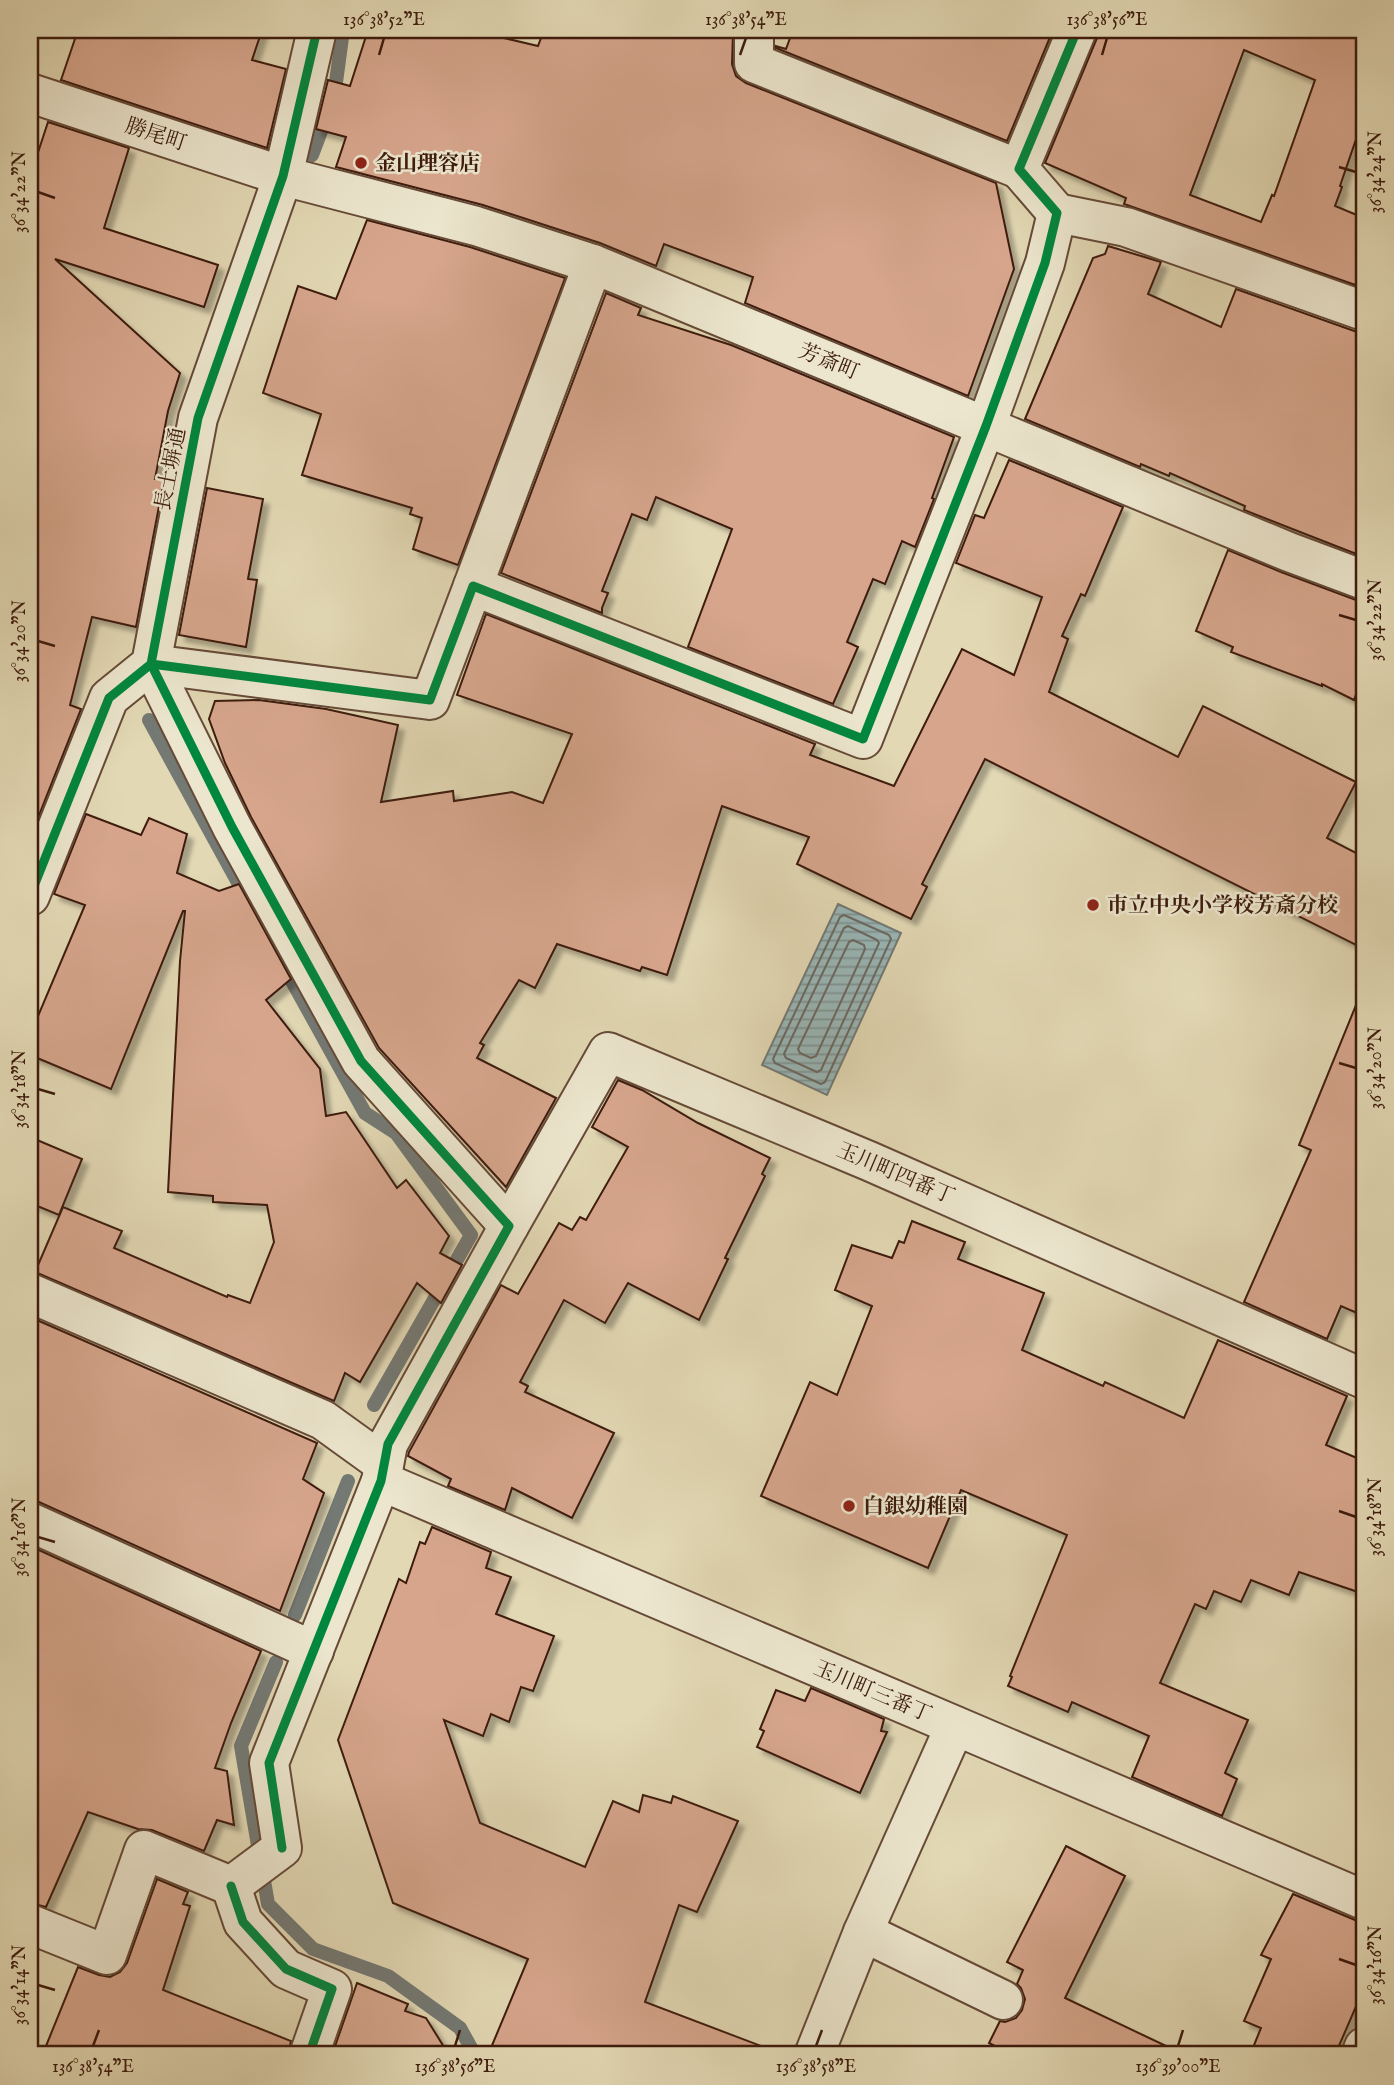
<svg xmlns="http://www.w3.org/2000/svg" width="1394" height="2085" viewBox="0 0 1394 2085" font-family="'IM FELL English','Noto Serif JP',serif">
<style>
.water{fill:url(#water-rules);stroke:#747974;stroke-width:2}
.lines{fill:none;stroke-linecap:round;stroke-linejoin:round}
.shore{stroke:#6b6962;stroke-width:2}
.stream{stroke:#747974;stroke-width:14}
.building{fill:#d6a58c;stroke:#3d1b0d;stroke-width:2;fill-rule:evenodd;filter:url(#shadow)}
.minor-casing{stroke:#664a37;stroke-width:42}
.minor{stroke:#ece6ce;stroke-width:38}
.cycleway-casing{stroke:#ece6ce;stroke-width:13}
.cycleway{stroke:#00873e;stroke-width:9}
.ticks{fill:none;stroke:#3d1b0d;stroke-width:2.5}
.poi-dot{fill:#8f2418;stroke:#ece6ce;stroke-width:2.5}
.labels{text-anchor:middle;stroke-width:5;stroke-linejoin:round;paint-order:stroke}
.street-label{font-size:21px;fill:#3d1b0d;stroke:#ece6ce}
.poi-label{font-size:21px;font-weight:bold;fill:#3d1b0d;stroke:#ece6ce;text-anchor:start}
.neatline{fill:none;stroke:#3d1b0d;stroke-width:2.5}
.ticks-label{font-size:18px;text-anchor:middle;fill:#3d1b0d}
</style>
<defs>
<pattern id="water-rules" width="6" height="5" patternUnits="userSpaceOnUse" patternTransform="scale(1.75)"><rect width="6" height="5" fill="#99b7b8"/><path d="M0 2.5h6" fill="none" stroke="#7e9494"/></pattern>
<filter id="shadow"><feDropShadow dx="6" dy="6" stdDeviation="2" flood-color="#0004"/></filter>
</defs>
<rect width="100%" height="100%" fill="#e2d8b4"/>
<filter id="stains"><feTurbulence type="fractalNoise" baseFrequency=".00286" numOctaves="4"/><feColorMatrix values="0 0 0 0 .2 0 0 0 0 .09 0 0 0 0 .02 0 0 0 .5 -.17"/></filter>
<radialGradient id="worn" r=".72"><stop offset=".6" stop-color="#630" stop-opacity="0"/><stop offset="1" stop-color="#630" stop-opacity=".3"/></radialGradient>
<polygon class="water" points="838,904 901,933 827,1095 762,1065"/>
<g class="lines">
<g class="shore">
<polygon points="844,915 889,935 891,939 825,1082 821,1084 775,1063 773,1059 840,917"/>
<polygon points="848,926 877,940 879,943 821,1070 817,1072 786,1058 784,1054 844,928"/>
<polygon points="853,940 864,945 865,949 816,1056 811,1058 800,1053 798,1049 849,942"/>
</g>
<g class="stream">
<polyline points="312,155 334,97 343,30"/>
<polyline points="149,720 247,899"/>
<polyline points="282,963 365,1113 396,1133 471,1235 374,1405"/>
<polyline points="295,1615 348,1481"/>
<polyline points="276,1662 241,1746 268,1904 313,1949 388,1976 460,2028 475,2055"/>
</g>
</g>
<g class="building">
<polygon points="78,30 262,30 252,60 286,69 267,148 61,80"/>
<polygon points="368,30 470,30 538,46 544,30 722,30 733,33 732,64 736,76 746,83 996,183 1014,269 968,396 745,303 753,277 664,244 656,266 600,243 483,205 336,167 346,137 316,129 328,80 350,86"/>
<polygon points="793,30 1053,30 1007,141 776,48 776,46 786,49"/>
<path d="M 1098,30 L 1364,30 L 1364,116 L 1340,186 L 1342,187 L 1335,206 L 1364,218 L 1364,288 L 1124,204 L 1126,198 L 1045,163 L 1097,38 ZM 1244,50 L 1315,80 L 1274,196 L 1272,195 L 1261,222 L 1190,195 Z"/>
<polygon points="48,122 129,148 104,228 218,265 204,307 55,259 180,373 168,411 155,479 164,480 136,627 92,617 70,705 81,709 30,838 30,177"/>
<polygon points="367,220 470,247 565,278 458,565 413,549 422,518 410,514 412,508 302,475 321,414 263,393 298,286 336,299"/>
<polygon points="1108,246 1161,262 1148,294 1221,327 1236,289 1357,332 1364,332 1364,557 1244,510 1245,506 1170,473 1169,476 1141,464 1140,467 1025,419 1093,258 1105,254"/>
<polygon points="606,293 641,308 638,315 731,345 954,437 932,498 934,499 915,547 902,541 885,584 873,579 847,642 858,647 833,704 688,647 732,529 656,497 647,520 632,514 602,591 608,593 602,608 602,613 501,573"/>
<polygon points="1009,460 1123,507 1085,596 1081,594 1062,636 1068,639 1049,692 1178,757 1203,706 1356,782 1327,838 1364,857 1364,949 985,759 922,884 927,887 911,919 797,864 809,837 722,806 667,975 642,967 640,971 557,944 535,988 519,980 480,1043 484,1045 477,1058 556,1098 506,1187 379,1048 251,817 225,763 209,719 215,701 259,700 326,709 398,725 381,802 453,791 454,801 512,792 543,803 572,734 457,695 486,614 815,744 810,755 894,786 962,649 1014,675 1042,597 956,563 975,515 984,518"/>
<polygon points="207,488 263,499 248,579 257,580 246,647 179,635"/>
<polygon points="1228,550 1281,572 1356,600 1364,601 1364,673 1354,700 1322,684 1322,686 1231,652 1233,647 1196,631"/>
<polygon points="86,814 141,835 149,818 187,834 177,873 219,891 239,884 291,979 266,1000 320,1069 326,1116 346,1112 397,1188 406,1180 449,1236 440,1253 462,1265 441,1303 417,1283 360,1382 345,1373 334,1401 35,1272 63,1207 122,1231 114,1248 227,1297 228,1295 250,1303 274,1242 267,1205 213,1202 213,1196 168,1192 180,961 185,911 183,911 111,1089 30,1055 30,1035 85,905 54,894"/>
<polygon points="1363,988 1364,1316 1341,1306 1327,1339 1244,1302 1311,1150 1299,1145"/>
<polygon points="618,1080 642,1090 698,1123 770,1158 762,1174 765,1176 725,1258 728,1259 699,1320 628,1283 605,1323 564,1300 520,1382 528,1386 525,1392 614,1433 572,1518 512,1488 505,1510 448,1486 451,1479 408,1456 409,1452 501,1285 518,1294 559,1223 572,1230 580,1217 586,1220 628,1147 592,1127"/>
<polygon points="30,1137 82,1159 59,1215 30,1203"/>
<polygon points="912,1221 965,1242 958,1259 1044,1293 1022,1350 1103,1386 1105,1382 1184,1418 1218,1340 1347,1396 1326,1445 1364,1461 1364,1594 1299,1572 1289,1595 1251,1580 1241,1602 1214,1591 1206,1609 1195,1604 1160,1683 1248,1720 1225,1773 1237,1779 1222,1816 1132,1777 1149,1736 1072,1702 1068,1712 1008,1686 1012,1677 1010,1676 1067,1535 961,1490 928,1568 761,1496 810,1382 837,1395 872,1306 835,1290 852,1245 892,1258 899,1241 904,1243"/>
<polygon points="30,1317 317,1443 303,1479 324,1493 280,1611 39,1502 30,1500"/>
<polygon points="432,1527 491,1552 486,1568 511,1577 496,1614 554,1636 533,1691 521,1687 509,1722 491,1714 483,1736 444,1720 480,1823 585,1867 613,1801 639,1812 643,1795 671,1803 673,1796 738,1821 697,1912 679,1905 645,2002 777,2052 776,2055 488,2055 528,1959 393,1903 338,1740 399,1579 406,1583 420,1542 425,1544"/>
<polygon points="30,1546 261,1651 231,1723 215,1768 227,1771 234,1825 217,1820 204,1851 152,1830 138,1829 88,1812 46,1907 30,1903"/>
<polygon points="811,1688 884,1719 881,1731 887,1732 860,1793 757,1747 764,1731 760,1729 776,1690 805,1701"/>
<polygon points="1066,1846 1125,1876 1065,1998 1185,2055 991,2055 995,2046 989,2043 1000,2021 1005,2022 1016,2018 1022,2010 1025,1999 1021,1988 1017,1984 1023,1970 1007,1962"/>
<polygon points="157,1879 188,1892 183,1904 190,1906 163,1990 291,2041 288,2055 67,2055 46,2046 78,1967 99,1975 110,1977 120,1972 127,1963"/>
<polygon points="1293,1894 1355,1920 1364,1921 1364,1988 1335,2055 1250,2055 1261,2028 1244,2021 1271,1959 1261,1955"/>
<polygon points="357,1983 408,2004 405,2011 426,2018 449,2055 332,2055"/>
</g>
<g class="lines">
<g class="minor-casing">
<g id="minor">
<polyline points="756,30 754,36 754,63 1019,169"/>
<polyline points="30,93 283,176 476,226 593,264 1289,552 1364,580"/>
<polyline points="1057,213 1126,227 1364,311"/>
<polyline points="473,586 593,264"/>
<polyline points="151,664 430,700 473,586 863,739 986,426 1045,263 1057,213 1019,169 1077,30"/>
<polyline points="151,664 232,827 361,1061 509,1226"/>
<polyline points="30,896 109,698 151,664 198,418 283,176 317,30"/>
<polyline points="30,1293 323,1420 384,1464"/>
<polyline points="381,1481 1364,1900"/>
<polyline points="30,1522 314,1651"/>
<polyline points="231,1886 243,1922 286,1969 332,1989 309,2055"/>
<polyline points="30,1924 107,1955 144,1850 231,1886 282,1848 269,1763 381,1481 388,1444 509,1226 608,1052 869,1161 1364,1379"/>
<polyline points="863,1932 1003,2000"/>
<polyline points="814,2055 863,1932 955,1726"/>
<polyline points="1361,2055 1364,2047"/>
</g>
</g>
<use href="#minor" class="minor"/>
<g class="cycleway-casing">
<g id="cycleway">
<polyline points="151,664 430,700 473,586 863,739 986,426 1045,263 1057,213 1019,169 1077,30"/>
<polyline points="151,664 232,827 361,1061 509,1226 388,1444 381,1481 269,1763 282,1848"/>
<polyline points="30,896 109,698 151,664 198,418 283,176 317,30"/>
<polyline points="231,1886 243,1922 286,1969 332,1989 309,2055"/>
</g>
</g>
<use href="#cycleway" class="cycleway"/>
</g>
<path class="ticks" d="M 379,55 L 384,38M 740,55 L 746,38M 1102,55 L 1107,38M 1339,167 L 1356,172M 38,192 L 55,198M 1339,615 L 1356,620M 38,641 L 55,646M 1339,1063 L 1356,1068M 38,1089 L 55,1094M 1339,1511 L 1356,1517M 38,1537 L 55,1542M 1339,1959 L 1356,1965M 38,1985 L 55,1990M 93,2046 L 99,2030M 455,2046 L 460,2030M 816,2046 L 822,2030M 1178,2046 L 1183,2030"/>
<g class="poi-dot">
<circle cx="361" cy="163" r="7"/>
<circle cx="1093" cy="905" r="7"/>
<circle cx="849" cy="1506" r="7"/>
</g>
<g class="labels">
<g class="street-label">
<text transform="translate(156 134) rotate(18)" y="7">勝尾町</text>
<text transform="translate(829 361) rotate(22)" y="7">芳斎町</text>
<text transform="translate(170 469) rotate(-79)" y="7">長土塀通</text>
<text transform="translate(896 1173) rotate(23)" y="7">玉川町四番丁</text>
<text transform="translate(873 1691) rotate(23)" y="7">玉川町三番丁</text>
</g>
<g class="poi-label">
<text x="375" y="170">金山理容店</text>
<text x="1107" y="912">市立中央小学校芳斎分校</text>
<text x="863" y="1513">白銀幼稚園</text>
</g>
</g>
<rect width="1394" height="2085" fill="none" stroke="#e2d8b4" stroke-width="77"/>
<rect x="38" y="38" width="1318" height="2008" class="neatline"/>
<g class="ticks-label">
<text x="384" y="25">136°38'52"E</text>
<text x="746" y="25">136°38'54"E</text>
<text x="1107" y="25">136°38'56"E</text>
<text transform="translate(1375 172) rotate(-90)" y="6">36°34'24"N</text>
<text transform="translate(19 192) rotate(-90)" y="6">36°34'22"N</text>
<text transform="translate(1375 620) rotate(-90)" y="6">36°34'22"N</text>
<text transform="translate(19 641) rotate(-90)" y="6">36°34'20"N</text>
<text transform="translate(1375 1068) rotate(-90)" y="6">36°34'20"N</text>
<text transform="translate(19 1089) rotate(-90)" y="6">36°34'18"N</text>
<text transform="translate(1375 1517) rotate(-90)" y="6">36°34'18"N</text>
<text transform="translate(19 1537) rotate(-90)" y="6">36°34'16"N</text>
<text transform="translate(1375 1965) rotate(-90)" y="6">36°34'16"N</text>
<text transform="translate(19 1985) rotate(-90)" y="6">36°34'14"N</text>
<text x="93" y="2072">136°38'54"E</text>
<text x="455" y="2072">136°38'56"E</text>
<text x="816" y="2072">136°38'58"E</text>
<text x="1178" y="2072">136°39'00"E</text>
</g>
<rect width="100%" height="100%" filter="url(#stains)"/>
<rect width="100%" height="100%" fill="url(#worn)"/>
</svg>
